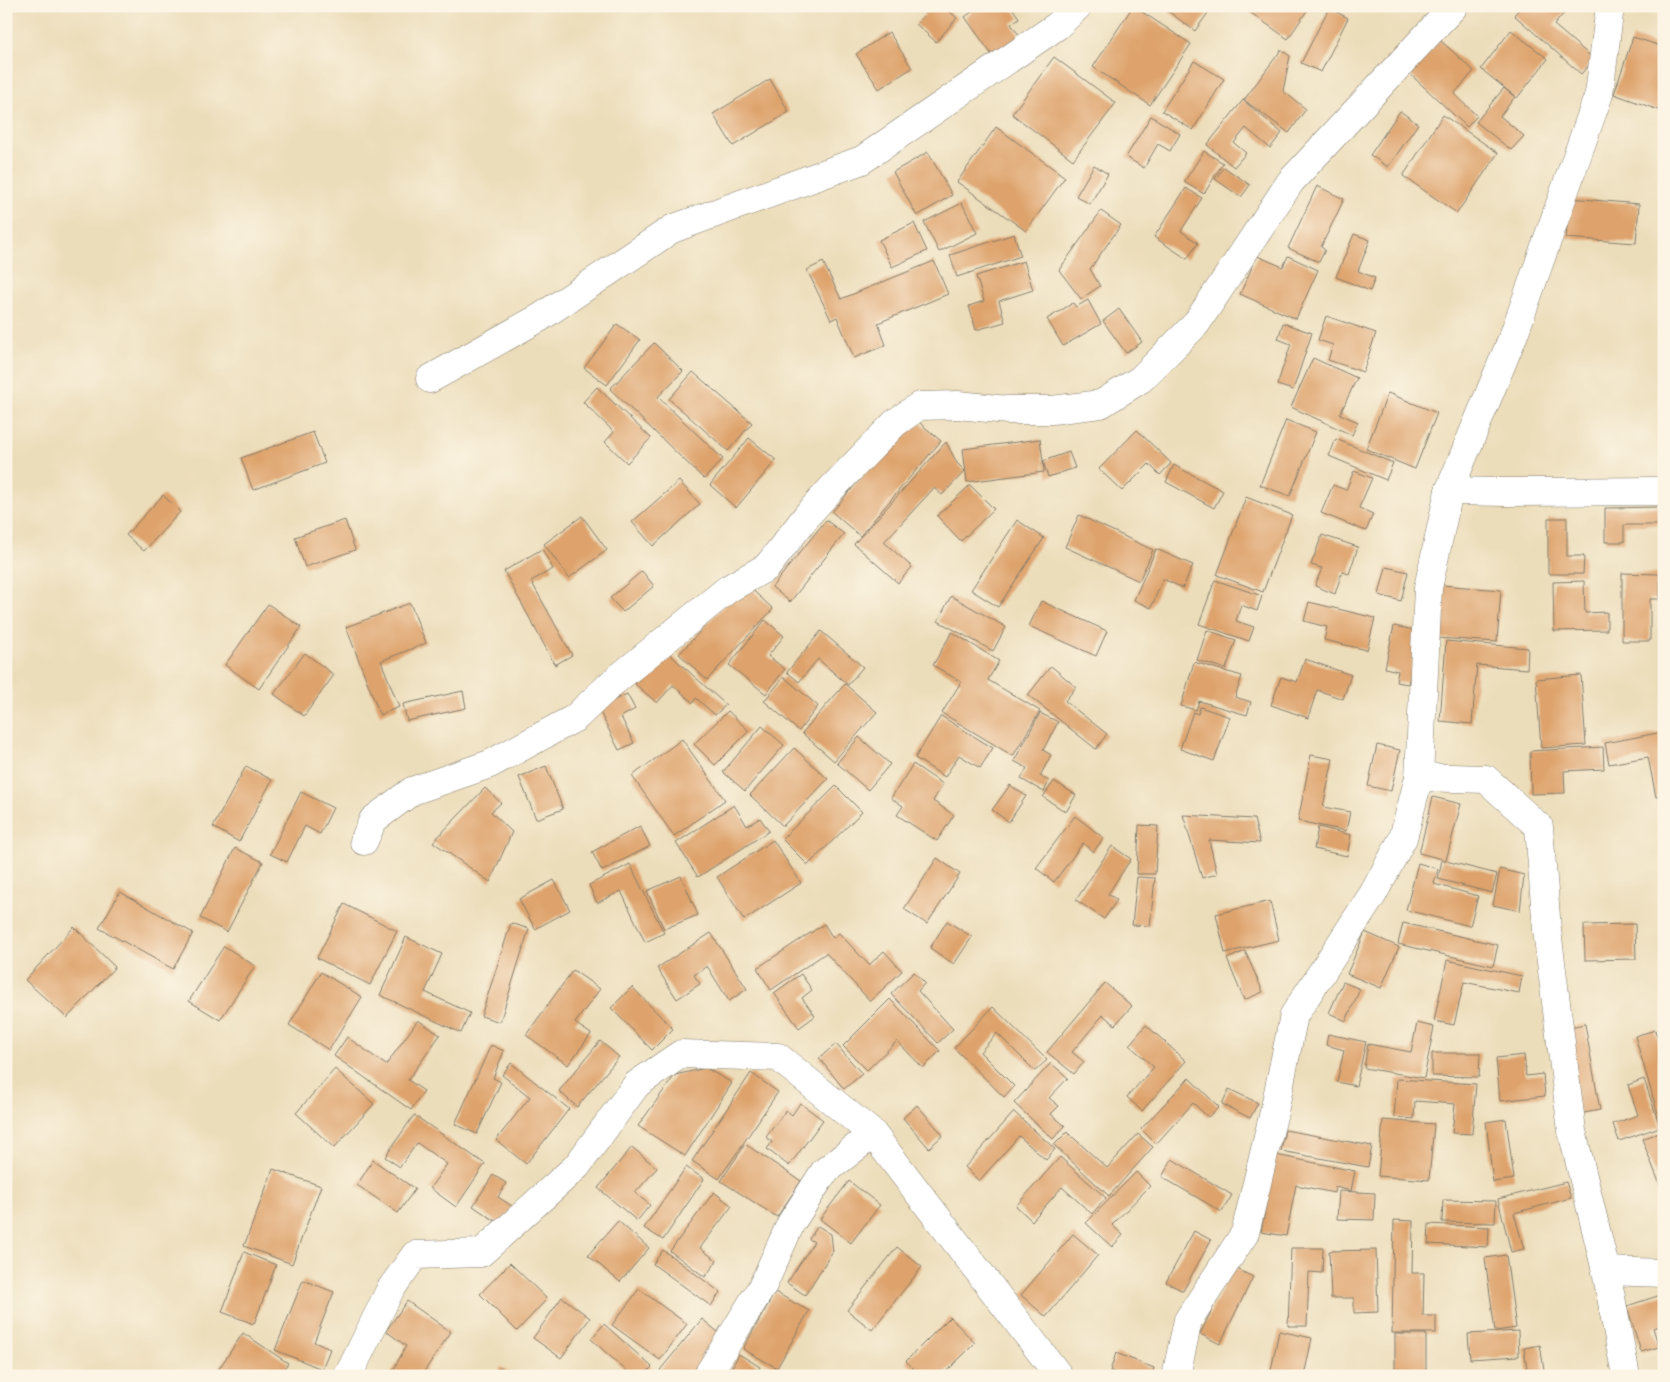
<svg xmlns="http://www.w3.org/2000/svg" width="1670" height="1382" viewBox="0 0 1670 1382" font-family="'EB Garamond',serif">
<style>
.building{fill:#dea36c}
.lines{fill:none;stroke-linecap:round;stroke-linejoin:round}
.minor-casing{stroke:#847c6b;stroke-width:29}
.minor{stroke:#fff;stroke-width:28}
</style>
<rect width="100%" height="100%" fill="#fcf5e5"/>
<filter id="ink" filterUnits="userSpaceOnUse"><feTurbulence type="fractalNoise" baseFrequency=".02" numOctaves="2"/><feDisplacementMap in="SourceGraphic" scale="10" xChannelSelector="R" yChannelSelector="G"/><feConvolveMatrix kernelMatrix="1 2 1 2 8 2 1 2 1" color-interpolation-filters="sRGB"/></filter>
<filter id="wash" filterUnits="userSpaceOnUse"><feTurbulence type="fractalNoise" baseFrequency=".0096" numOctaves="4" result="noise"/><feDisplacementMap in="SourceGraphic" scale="20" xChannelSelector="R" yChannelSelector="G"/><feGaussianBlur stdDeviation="1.12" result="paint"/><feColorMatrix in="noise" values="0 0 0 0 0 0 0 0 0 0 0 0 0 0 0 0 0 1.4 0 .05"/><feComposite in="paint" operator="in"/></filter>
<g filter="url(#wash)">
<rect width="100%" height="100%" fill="#ecddba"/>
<g id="blocks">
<g class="building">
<polygon points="932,6 943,6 957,18 936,42 916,24"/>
<polygon points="980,6 1011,6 1019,18 1011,24 1022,39 995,59 965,17"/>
<polygon points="1133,6 1191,44 1150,105 1093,67"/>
<polygon points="1161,6 1213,6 1195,31"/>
<polygon points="1241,6 1310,6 1288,39"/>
<polygon points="1522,6 1570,6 1554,25 1594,59 1581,74 1514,15"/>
<polygon points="1329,8 1348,18 1321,72 1301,63"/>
<polygon points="1511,30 1548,59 1517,98 1481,69"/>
<polygon points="889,32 912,68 879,89 856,54"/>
<polygon points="1633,37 1664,47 1664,65 1661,73 1664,74 1664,112 1614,94"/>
<polygon points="1440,40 1474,71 1454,94 1477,116 1467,127 1410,74"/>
<polygon points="1281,50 1290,56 1283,91 1306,109 1289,133 1244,100"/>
<polygon points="1054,57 1116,103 1073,160 1012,114"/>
<polygon points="1194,61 1224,79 1193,130 1162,111"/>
<polygon points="770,79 789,112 733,146 713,114"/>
<polygon points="1504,88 1515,97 1500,116 1524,136 1511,150 1476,122"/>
<polygon points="1243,100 1282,133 1270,148 1246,128 1234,143 1246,153 1234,167 1207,145"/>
<polygon points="1400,111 1418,124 1388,167 1370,155"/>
<polygon points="1443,115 1498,153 1457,213 1403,176"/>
<polygon points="1151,116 1180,134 1170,151 1158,144 1144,168 1126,157"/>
<polygon points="996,127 1065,177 1026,231 957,182"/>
<polygon points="1204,151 1223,163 1204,194 1184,182"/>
<polygon points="928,152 952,195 917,216 893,172"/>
<polygon points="1094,165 1108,174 1090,204 1076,196"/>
<polygon points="1224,167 1250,185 1241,197 1215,179"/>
<polygon points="1317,186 1344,199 1321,247 1325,250 1319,262 1288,248"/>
<polygon points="1186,188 1202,198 1181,231 1198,243 1187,259 1154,237"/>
<polygon points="1570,198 1639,204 1636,243 1566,238"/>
<polygon points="962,203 977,233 939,252 924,222"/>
<polygon points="1101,211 1121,225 1090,269 1100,286 1081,299 1059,270"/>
<polygon points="914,223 927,251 892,267 879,240"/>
<polygon points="1014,234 1021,256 957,277 950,255"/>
<polygon points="1354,234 1370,240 1358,271 1375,278 1370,291 1336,277"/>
<polygon points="1257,256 1283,267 1288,256 1318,270 1296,319 1240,294"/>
<polygon points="934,261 948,294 878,323 886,345 854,358 837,317 831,320 807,270 823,262 841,299"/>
<polygon points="1024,261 1033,290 999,301 1005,322 976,330 969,306 984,301 976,276"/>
<polygon points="1088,300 1101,324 1063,346 1047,319 1073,303 1076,307"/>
<polygon points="1119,309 1142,342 1126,353 1103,321"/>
<polygon points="1326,316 1376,333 1363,372 1328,360 1333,345 1318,340"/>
<polygon points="1283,323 1312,333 1293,390 1277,385 1291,344 1278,339"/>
<polygon points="617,324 640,340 607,385 584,368"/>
<polygon points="654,343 683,371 658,397 723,459 704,479 610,389"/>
<polygon points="1313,358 1357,378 1340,414 1358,422 1352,435 1291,407"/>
<polygon points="693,372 752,423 728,451 669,399"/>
<polygon points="597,387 651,438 627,463 605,442 614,432 583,402"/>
<polygon points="1388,393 1437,413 1415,469 1366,449"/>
<polygon points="913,417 941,441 860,536 832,512"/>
<polygon points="1286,420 1316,432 1290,496 1260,485"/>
<polygon points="1137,430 1171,463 1160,475 1149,464 1122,491 1099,469"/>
<polygon points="313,432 325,463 253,490 241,458"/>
<polygon points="749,438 776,460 736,508 710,485"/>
<polygon points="1040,439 1043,461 1069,452 1075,468 1048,477 1043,461 1044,472 967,482 963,449"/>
<polygon points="1336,439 1393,463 1386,480 1329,456"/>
<polygon points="946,442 957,463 965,471 942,495 934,488 884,542 912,567 898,583 854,544"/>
<polygon points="1174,465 1223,491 1214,508 1166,482"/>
<polygon points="1354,471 1372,478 1359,508 1373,514 1366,531 1321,513 1333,485 1346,490"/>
<polygon points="679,481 700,504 653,546 632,522"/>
<polygon points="970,485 994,509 961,541 937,516"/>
<polygon points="163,495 180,512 144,551 126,535"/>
<polygon points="1246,497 1292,515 1263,592 1217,575"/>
<polygon points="1664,507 1664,525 1624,525 1624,542 1605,542 1605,508"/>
<polygon points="1079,515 1153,550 1139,581 1065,547"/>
<polygon points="582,516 607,550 569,578 544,544"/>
<polygon points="1548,518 1567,518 1567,556 1584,556 1583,574 1548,574"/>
<polygon points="345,520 355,550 305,567 295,537"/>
<polygon points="826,520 844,534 790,602 772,587"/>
<polygon points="1017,520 1044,538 998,607 971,590"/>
<polygon points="1322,535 1358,547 1349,574 1342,572 1335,594 1315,586 1322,568 1311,565"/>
<polygon points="542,549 553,569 531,581 572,655 555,665 504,571"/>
<polygon points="1156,549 1193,565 1183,588 1163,579 1151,608 1134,600"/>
<polygon points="1386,567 1408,572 1401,601 1379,595"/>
<polygon points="642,571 654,586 623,612 610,598"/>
<polygon points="1622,573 1660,574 1660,599 1650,599 1650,641 1622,641"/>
<polygon points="1215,580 1262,596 1257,611 1241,605 1236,621 1254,627 1249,641 1199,624"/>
<polygon points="1584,581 1585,613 1607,612 1607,630 1554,631 1553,582"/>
<polygon points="745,583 773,609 707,680 679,654"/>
<polygon points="1441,585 1501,590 1497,642 1437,638"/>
<polygon points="951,596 1006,627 993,651 938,621"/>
<polygon points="1041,601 1107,631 1096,656 1029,626"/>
<polygon points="1309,602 1375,618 1367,650 1324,640 1327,627 1304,621"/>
<polygon points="410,603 426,643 381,661 399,707 380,715 346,627"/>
<polygon points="268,604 301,627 259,689 225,665"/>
<polygon points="765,620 784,636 768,656 785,669 766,694 729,665"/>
<polygon points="1394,626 1420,631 1408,684 1396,682 1398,671 1385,668"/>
<polygon points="1207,630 1236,640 1226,669 1197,660"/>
<polygon points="821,631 863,667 848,685 818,659 799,682 787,672"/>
<polygon points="952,632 999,661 988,680 1040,711 1013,756 942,713 961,682 933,665"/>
<polygon points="1446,641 1528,648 1527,669 1477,665 1472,724 1440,721"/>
<polygon points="665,650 726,705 715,715 696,698 693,703 673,685 657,703 635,684"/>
<polygon points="305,653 334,675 304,716 274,694"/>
<polygon points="1305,659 1351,675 1343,699 1317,690 1308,718 1271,705 1281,677 1297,682"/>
<polygon points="1194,662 1242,676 1235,697 1251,702 1247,715 1199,701 1196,710 1181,706"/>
<polygon points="1051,666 1076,687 1065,701 1107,734 1096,749 1028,695"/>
<polygon points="1581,675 1586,745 1541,748 1536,679"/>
<polygon points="784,677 818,706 799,731 764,701"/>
<polygon points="845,684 877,712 834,761 802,733"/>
<polygon points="463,691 466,708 407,721 403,704"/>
<polygon points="627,694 635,709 621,717 634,743 619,750 598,708"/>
<polygon points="1200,707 1230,717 1214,761 1180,749 1193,712 1198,714"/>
<polygon points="728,711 749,731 715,765 694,744"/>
<polygon points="1040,713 1058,722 1043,750 1051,755 1040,776 1049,781 1044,792 1021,779 1027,768 1014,761"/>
<polygon points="941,716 993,748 980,768 959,755 945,777 915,758"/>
<polygon points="762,726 784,745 745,791 723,772"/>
<polygon points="1663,732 1664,795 1656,797 1648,757 1609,764 1605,743"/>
<polygon points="859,737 890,764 868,790 837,763"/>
<polygon points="682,739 725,800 674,836 632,776"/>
<polygon points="1377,745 1400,750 1391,791 1368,786"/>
<polygon points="1603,747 1604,769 1564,771 1565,793 1531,794 1530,751"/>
<polygon points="794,748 828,779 783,826 750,795"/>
<polygon points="1311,755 1333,759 1323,807 1350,812 1346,831 1298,821"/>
<polygon points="913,764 943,784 933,801 954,815 937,841 897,815 903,806 891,798"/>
<polygon points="246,766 272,780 239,842 213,827"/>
<polygon points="546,766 563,809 536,819 519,777"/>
<polygon points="1054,781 1076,795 1066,812 1043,797"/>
<polygon points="1010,785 1026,796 1009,822 992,810"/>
<polygon points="836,786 862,812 808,865 782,839"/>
<polygon points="485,788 501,803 491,812 512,832 490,882 433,842"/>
<polygon points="301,792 333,808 320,834 305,826 287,862 270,854"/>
<polygon points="1433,797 1461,804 1446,860 1419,853"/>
<polygon points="734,805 747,826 760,818 769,831 698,877 676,843"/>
<polygon points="1183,815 1254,819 1260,843 1209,840 1217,874 1202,878"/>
<polygon points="1075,816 1104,838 1093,852 1083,843 1054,882 1036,868"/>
<polygon points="1139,825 1158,826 1155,874 1137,874"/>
<polygon points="640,826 650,846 602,871 592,852"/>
<polygon points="1318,827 1351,835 1347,856 1314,849"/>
<polygon points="773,840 801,883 744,920 717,877"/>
<polygon points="1112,846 1131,859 1108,894 1117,900 1104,919 1076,900"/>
<polygon points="235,848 263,862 227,932 200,918"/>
<polygon points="937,858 960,874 927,924 904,909"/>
<polygon points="1442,860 1497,874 1492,893 1438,879"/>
<polygon points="1418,863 1438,869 1434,884 1478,896 1470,926 1406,910"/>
<polygon points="630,864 664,933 645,942 621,891 597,903 589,885"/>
<polygon points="1500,869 1524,875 1520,911 1493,905"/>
<polygon points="681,876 698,915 664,929 647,891"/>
<polygon points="1137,877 1155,878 1150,926 1132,925"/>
<polygon points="554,880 570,910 535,929 519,899"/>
<polygon points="120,892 193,933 173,969 99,928"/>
<polygon points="1270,901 1279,940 1225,953 1216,914"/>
<polygon points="344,904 397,931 370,985 317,958"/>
<polygon points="947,921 972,937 954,964 930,948"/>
<polygon points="511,923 529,929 500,1022 481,1016"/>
<polygon points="1403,923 1498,945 1493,966 1398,944"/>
<polygon points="824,924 833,938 839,933 869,965 884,951 902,971 870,1001 826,953 771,990 757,968"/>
<polygon points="1635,924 1636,959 1585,960 1584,925"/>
<polygon points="74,927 115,967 67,1018 25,980"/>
<polygon points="1365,932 1399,947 1381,988 1347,974"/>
<polygon points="711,933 747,989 729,1001 707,966 694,975 700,984 677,999 657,968"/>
<polygon points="406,937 442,954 425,992 470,1013 461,1033 380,995"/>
<polygon points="224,946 255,966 220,1020 189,1001"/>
<polygon points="1245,951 1263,992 1244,1000 1227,959"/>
<polygon points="1447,960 1522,976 1519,993 1464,982 1454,1025 1434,1021"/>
<polygon points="573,970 600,989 575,1023 591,1034 568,1065 526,1035"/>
<polygon points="321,972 362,997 329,1050 289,1025"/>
<polygon points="914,972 925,983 918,991 953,1029 938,1043 891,994"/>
<polygon points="801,974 812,990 802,998 815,1016 799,1028 774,993"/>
<polygon points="1343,982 1360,989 1346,1021 1329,1013"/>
<polygon points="1105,983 1132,1006 1115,1025 1103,1015 1072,1052 1084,1062 1074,1074 1047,1052"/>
<polygon points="632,987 673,1029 652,1050 611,1008"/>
<polygon points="890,999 940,1051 923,1068 897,1041 867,1070 843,1046"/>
<polygon points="993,1007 1047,1060 1035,1071 997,1033 980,1052 1014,1086 1004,1097 954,1048"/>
<polygon points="418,1020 440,1035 408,1080 424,1091 411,1110 334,1056 347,1037 386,1065"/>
<polygon points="1417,1023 1434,1027 1424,1078 1364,1068 1368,1044 1411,1052"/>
<polygon points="1585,1024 1600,1110 1579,1114 1564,1028"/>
<polygon points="1146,1025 1186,1061 1142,1111 1127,1097 1154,1067 1129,1045"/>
<polygon points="1655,1030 1664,1059 1664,1127 1662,1128 1635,1036"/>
<polygon points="1328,1034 1366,1042 1356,1086 1337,1082 1344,1050 1326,1045"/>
<polygon points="600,1041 619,1057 577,1107 559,1091"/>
<polygon points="836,1044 862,1074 844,1089 819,1058"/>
<polygon points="491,1045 504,1051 493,1078 501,1082 477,1134 455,1124"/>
<polygon points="1432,1053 1480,1053 1479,1077 1432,1076"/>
<polygon points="1524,1055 1526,1076 1543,1074 1545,1096 1500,1101 1496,1058"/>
<polygon points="511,1063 569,1109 526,1164 496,1140 530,1097 502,1075"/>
<polygon points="1051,1063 1068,1078 1049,1098 1059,1106 1051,1114 1065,1126 1053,1139 1014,1103"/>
<polygon points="706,1068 732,1083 685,1156 638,1126 675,1075"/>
<polygon points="335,1069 374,1104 334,1148 296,1113"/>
<polygon points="751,1073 778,1092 719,1179 692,1161"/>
<polygon points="1189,1078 1219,1107 1208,1117 1193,1103 1156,1144 1141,1129"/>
<polygon points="1397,1079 1476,1084 1472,1134 1452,1133 1455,1104 1415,1101 1414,1119 1394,1117"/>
<polygon points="1644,1079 1660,1127 1619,1141 1613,1124 1638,1115 1628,1085"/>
<polygon points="1229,1089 1258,1103 1250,1118 1222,1104"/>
<polygon points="800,1103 823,1120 789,1166 767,1149 772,1142 766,1137 786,1110 792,1115"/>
<polygon points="917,1105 943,1135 929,1148 903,1118"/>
<polygon points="1014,1112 1055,1149 1046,1160 1019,1136 979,1181 965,1167"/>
<polygon points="414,1115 485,1164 456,1207 430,1188 447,1164 417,1143 400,1167 385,1157"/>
<polygon points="1506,1119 1514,1179 1493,1182 1486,1122"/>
<polygon points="1383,1120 1434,1124 1429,1180 1378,1176"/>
<polygon points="1285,1130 1372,1146 1368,1167 1281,1151"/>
<polygon points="1664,1131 1664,1195 1642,1139"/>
<polygon points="1067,1132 1107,1168 1138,1134 1153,1147 1109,1196 1054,1145"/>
<polygon points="745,1144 801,1181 777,1217 721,1181"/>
<polygon points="632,1147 657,1168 635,1193 650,1205 637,1221 598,1188"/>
<polygon points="1276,1155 1355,1171 1351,1191 1335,1187 1334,1193 1296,1185 1286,1236 1261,1232"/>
<polygon points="1060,1157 1106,1198 1092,1214 1062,1187 1032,1221 1016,1206"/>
<polygon points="1172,1159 1232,1195 1222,1212 1162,1177"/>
<polygon points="373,1160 415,1189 398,1213 357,1185"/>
<polygon points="686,1167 704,1179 663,1240 644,1228"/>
<polygon points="273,1169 321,1186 292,1264 244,1246"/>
<polygon points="1136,1172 1150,1186 1112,1225 1123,1235 1112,1247 1086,1223"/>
<polygon points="493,1175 506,1183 498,1197 512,1206 501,1225 473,1206"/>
<polygon points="849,1181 880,1205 851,1243 820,1219"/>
<polygon points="1566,1182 1571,1198 1514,1213 1524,1249 1511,1252 1498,1199"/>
<polygon points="1339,1191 1375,1193 1374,1220 1337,1219"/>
<polygon points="714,1192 732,1206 700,1248 717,1261 705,1277 670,1251"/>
<polygon points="1443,1200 1496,1201 1495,1223 1442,1222"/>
<polygon points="1394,1220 1413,1221 1412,1273 1424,1273 1423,1316 1436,1316 1436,1333 1392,1333"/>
<polygon points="618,1221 649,1248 620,1282 588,1255"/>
<polygon points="1429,1224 1489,1227 1488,1247 1428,1244"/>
<polygon points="818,1226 831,1234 833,1251 805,1295 787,1283 814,1242 809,1239"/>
<polygon points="1194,1231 1211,1240 1183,1291 1166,1282"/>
<polygon points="1073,1234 1098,1255 1046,1317 1021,1295"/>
<polygon points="897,1247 922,1267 872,1330 847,1310"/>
<polygon points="1291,1248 1323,1248 1322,1273 1309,1272 1307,1326 1288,1326"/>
<polygon points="663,1250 720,1292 711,1306 653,1264"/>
<polygon points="1376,1250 1378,1312 1354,1313 1354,1298 1331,1298 1329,1251"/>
<polygon points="244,1252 276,1265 254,1324 222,1312"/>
<polygon points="1506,1255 1516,1328 1495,1331 1485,1258"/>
<polygon points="510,1263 547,1299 517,1331 480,1294"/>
<polygon points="1233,1267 1253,1277 1220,1344 1200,1334"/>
<polygon points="303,1280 334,1292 314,1342 330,1349 322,1369 275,1350"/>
<polygon points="639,1289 687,1324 660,1360 612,1325"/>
<polygon points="775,1292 809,1311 777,1368 743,1349"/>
<polygon points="1664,1294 1664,1325 1653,1328 1659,1347 1641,1352 1627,1306"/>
<polygon points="562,1297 590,1318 561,1358 533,1338"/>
<polygon points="407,1301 451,1332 421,1376 390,1376 406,1346 386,1331"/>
<polygon points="950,1317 975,1343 942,1376 921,1376 906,1361"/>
<polygon points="702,1319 723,1336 691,1376 667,1376 660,1370"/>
<polygon points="604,1324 652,1367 643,1376 632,1376 591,1339"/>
<polygon points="1279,1331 1312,1338 1304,1376 1270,1375"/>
<polygon points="1518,1331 1519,1356 1470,1359 1468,1334"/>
<polygon points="243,1333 288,1363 279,1376 214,1376"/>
<rect x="1395" y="1334" width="31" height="42"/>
<polygon points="1540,1345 1545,1376 1528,1376 1524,1348"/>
<polygon points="1116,1353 1154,1368 1151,1376 1124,1376 1110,1371"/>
<polygon points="739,1354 760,1367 755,1376 727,1376"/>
<polygon points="500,1367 517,1376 495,1376"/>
</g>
</g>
</g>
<g filter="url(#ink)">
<use href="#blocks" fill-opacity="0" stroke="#847c6b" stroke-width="1"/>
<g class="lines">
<g class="minor-casing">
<g id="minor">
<polyline points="430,379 541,317 672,229 862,160 1057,26 1078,6"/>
<polyline points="1449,491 1507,492 1664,491"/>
<polyline points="1419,777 1486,779 1539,827 1547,930 1572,1131 1606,1271 1626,1376"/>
<polyline points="364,841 373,820 412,791 490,764 575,718 612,683 728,589 767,567 809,513 833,487 895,423 919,406 958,405 1008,410 1052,410 1101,404 1141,379 1196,324 1291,181 1454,6"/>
<polyline points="1606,1271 1664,1273"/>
<polyline points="348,1376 390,1290 415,1255 481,1253 577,1166 637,1084 681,1054 778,1057 873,1134 1059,1376"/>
<polyline points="707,1376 763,1285 791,1223 824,1172 873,1134"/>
<polyline points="1176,1376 1188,1320 1245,1233 1274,1112 1294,1015 1373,894 1403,838 1419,777 1428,588 1449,491 1514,334 1599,94 1610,6"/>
</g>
</g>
<use href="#minor" class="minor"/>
</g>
</g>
<rect width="1670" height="1382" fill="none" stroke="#fcf5e5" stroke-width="25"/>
</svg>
